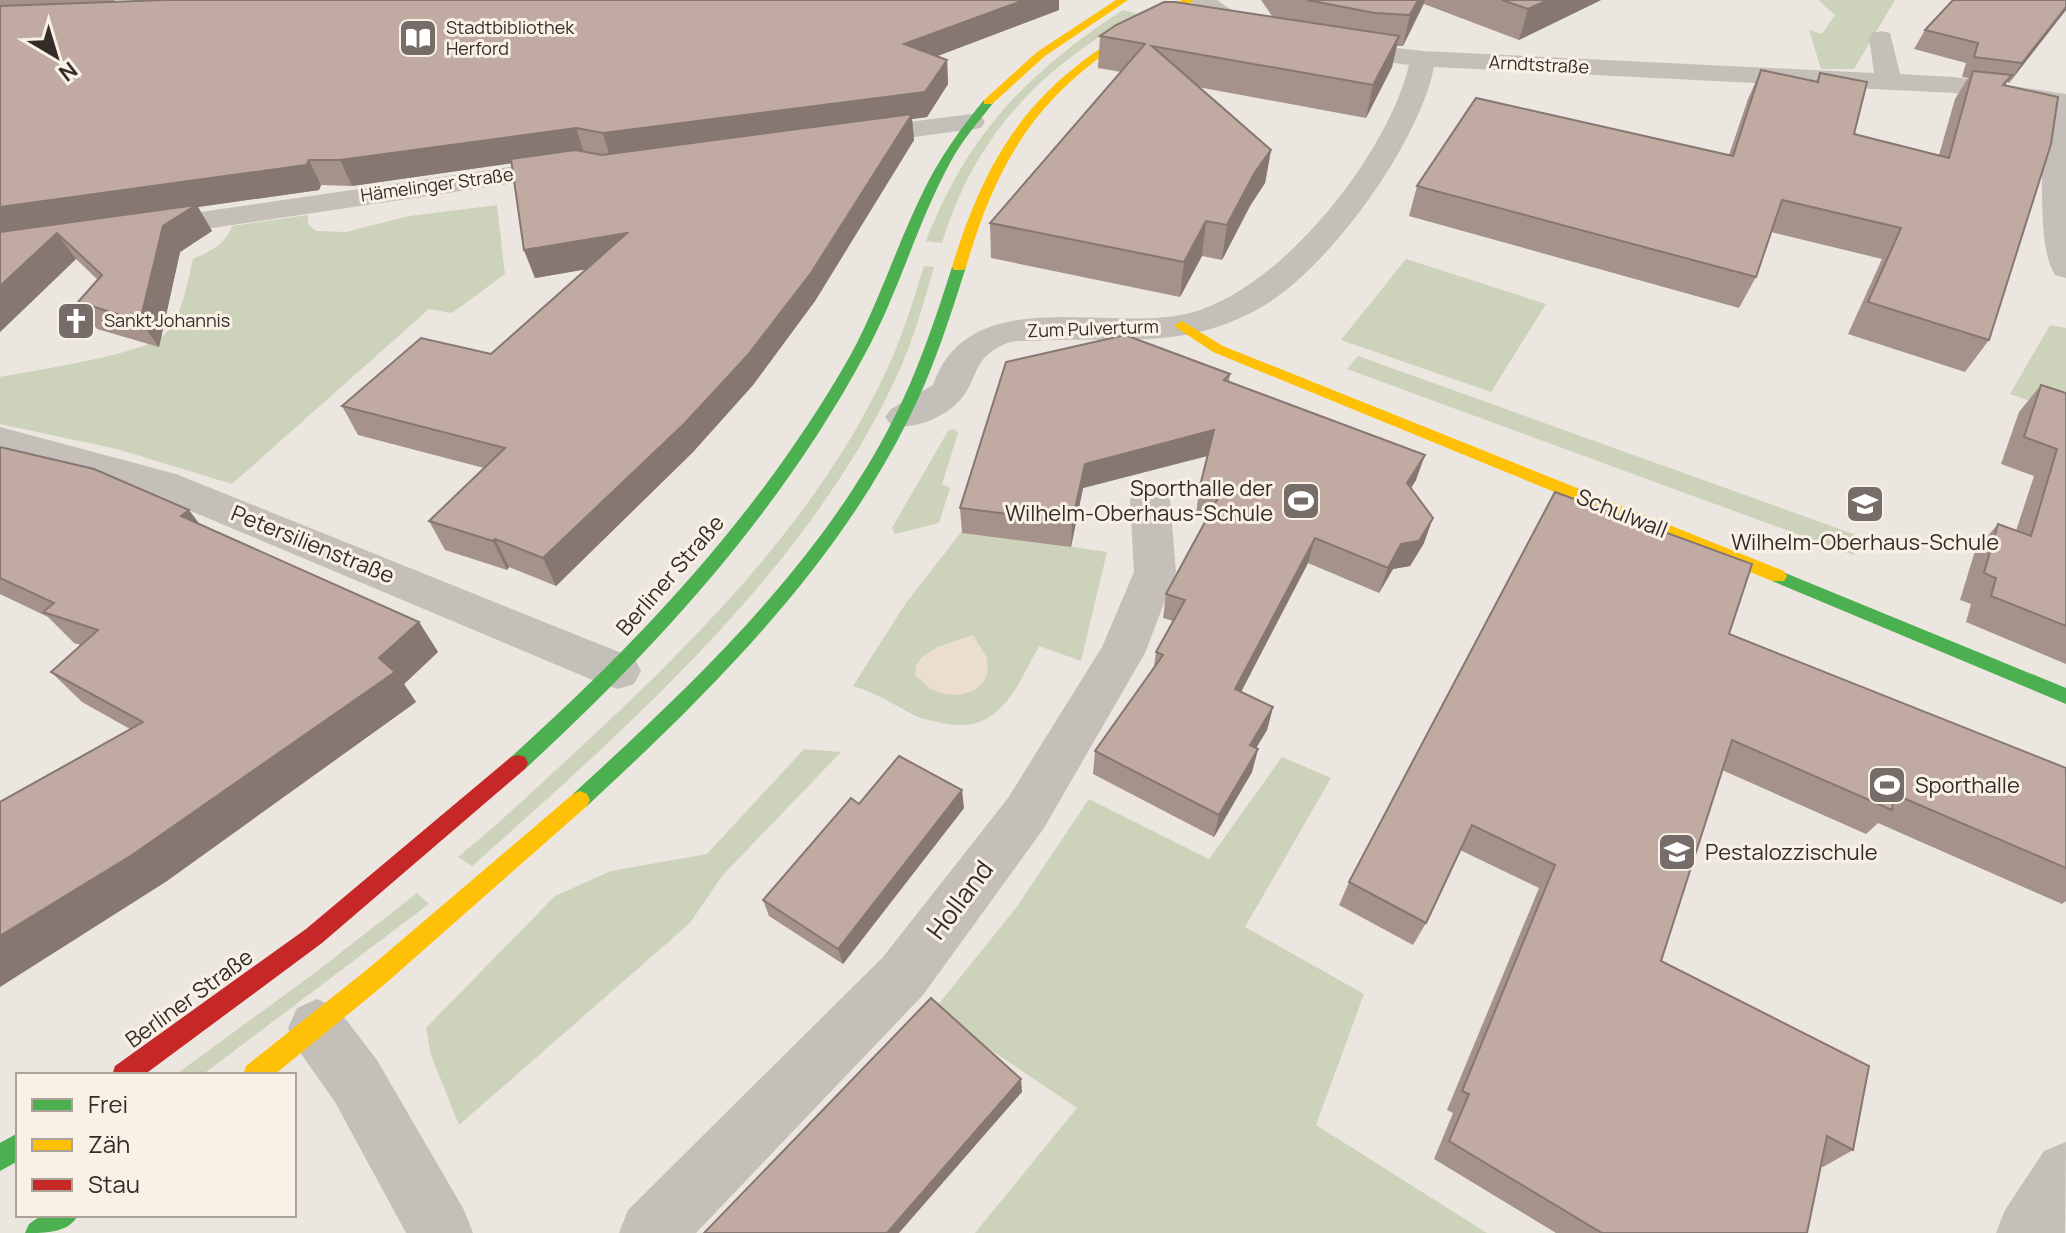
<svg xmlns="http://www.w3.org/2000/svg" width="2066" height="1233" viewBox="0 0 2066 1233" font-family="Manrope,sans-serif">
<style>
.green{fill:#cdd2ba}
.plaza{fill:#ebdecf}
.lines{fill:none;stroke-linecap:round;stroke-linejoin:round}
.street{fill:#c5bfb9;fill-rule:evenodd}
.fast{fill:#4caf50;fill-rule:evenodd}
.slow{fill:#ffc107;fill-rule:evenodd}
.jam{fill:#c62828;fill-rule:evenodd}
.wall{fill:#a5928a}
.shaded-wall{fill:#867771}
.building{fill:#c0aaa1;stroke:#867771;stroke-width:2}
.labels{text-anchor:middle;stroke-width:6;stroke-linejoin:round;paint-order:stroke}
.far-poi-label{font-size:18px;fill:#362c27;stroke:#f9f1e6;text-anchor:start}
.far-street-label{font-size:18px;fill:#362c27;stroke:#f9f1e6}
.poi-label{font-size:22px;fill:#362c27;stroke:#f9f1e6;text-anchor:start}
.street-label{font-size:22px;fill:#362c27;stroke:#f9f1e6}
.near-street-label{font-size:26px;fill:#362c27;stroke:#f9f1e6}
</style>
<rect width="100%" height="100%" fill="#ece6e0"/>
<g class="green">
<polygon points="1818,0 1895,0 1854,69 1821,69 1809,30 1822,34 1835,15"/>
<path d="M 1123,10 L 1137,14 C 1040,68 975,135 942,243 L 926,241 C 968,133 1028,72 1123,10 Z"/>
<path d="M 497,205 L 505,274 L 452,313 L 429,309 L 232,484 L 117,449 L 0,424 L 0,377 C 34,370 145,355 165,334 C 183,315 187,283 193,259 C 211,251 225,245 232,226 L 308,215 L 308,224 L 316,231 L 346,232 L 409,216 Z"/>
<polygon points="1406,259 1546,304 1491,392 1341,340"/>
<path d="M 924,266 L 934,267 C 923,306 912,345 894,382 C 804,573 627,728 472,866 L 458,857 C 502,821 543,782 584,744 C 698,638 814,521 882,380 C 900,344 912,305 924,266 Z"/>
<polygon points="2050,325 2066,328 2066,413 2010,394"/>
<polygon points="1358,356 1859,536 1854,555 1347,369"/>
<polygon points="954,429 958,433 942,484 950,488 939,523 895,534 892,528 948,431"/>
<path d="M 962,531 L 1107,552 L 1081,661 L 1039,646 C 1015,690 998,738 938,722 C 930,720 921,719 914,715 C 891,703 878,694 853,686 L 906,603 Z"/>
<polygon points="804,749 841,752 722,876 690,923 459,1125 431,1055 426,1028 555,896 611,871 707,854"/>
<polygon points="1282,757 1331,778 1245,927 1364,994 1316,1125 1487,1233 975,1233 1077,1108 933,1011 1016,908 1089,799 1209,859"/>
<polygon points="417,893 429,904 202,1075 175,1075 316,972"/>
</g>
<polygon class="plaza" points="973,635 987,658 988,672 983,683 973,691 959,695 944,694 930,689 915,675 916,665 922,657 937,647"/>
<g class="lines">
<g class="street">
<path d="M 1189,0 L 1217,0 L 1243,18 L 1270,29 L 1273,34 L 1270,39 C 1245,45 1204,19 1189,0 Z"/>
<path d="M 1881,31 L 1890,33 L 1900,74 L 1954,77 L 2066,94 L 2066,278 L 2055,275 C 2035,246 2044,144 2044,107 L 1954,93 L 1434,67 C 1419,143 1331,265 1265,305 C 1234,324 1198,335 1162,338 C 1119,342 1077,338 1034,341 C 1025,341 1014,340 1005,344 C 971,359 980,376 961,399 C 946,417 913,431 891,425 L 885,417 L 891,409 L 933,385 C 970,280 1107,334 1190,313 C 1281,290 1388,154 1409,65 L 1327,54 L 1323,49 L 1327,44 L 1336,41 L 1423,51 L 1874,73 L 1869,38 L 1872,33 Z"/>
<polygon points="971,114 981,116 985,122 981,128 854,145 844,143 840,137 844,131 854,129"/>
<polygon points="572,158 582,161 587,167 582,173 145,238 134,236 129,229 134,222 145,220"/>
<polygon points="0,427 176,474 634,658 641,671 634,684 618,689 602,684 148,493 0,452"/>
<polygon points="1150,486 1164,490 1170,500 1176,572 1145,653 1044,828 923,995 696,1233 619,1233 628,1210 883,957 1008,798 1102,647 1134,572 1130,500 1136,490"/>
<polygon points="317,999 337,1008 377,1060 464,1210 473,1233 406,1233 335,1102 297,1048 288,1028 297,1008"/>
<polygon points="2066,1142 2065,1233 1996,1233 2005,1210 2044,1151"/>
</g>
<g class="fast">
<path d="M 984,100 L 994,102 C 979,121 963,139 951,161 C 917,223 899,292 865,354 C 779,514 657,647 525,769 L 518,771 L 511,769 L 508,763 L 511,757 C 642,639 762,511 850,356 C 879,303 897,244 924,190 C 940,157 961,128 984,100 Z"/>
<path d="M 959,263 L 966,267 C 949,320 933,371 908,420 C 833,571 709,693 587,806 L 580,809 L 573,806 L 570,800 L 573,794 C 693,684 818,567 893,420 C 918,371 935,320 952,267 Z"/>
<polygon points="1778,570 2066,688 2066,704 1772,581 1769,576 1772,571"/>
<polygon points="18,1133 18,1161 0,1171 0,1143"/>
<path d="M 42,1215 L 78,1215 C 69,1233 46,1233 25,1233 L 29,1224 Z"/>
</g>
<g class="slow">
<polygon points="1116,0 1128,0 1045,56 992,104 984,104 984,100 1037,52"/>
<path d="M 1182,0 L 1194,0 C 1169,20 1136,32 1109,51 C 1028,107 993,175 966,267 L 964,270 L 954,270 L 952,267 C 996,124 1051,69 1182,0 Z"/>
<polygon points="1182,321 1223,346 1784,571 1787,576 1784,581 1772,581 1213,352 1177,328 1175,325"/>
<polygon points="580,791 587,794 590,800 587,806 385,984 274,1075 243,1075 246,1066 369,968 573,794"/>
</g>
<polygon class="jam" points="518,755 525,757 528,763 525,769 322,943 144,1075 112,1075 115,1066 306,929 511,757"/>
</g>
<g class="wall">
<polygon points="0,0 115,0 113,2 164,0 1059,0 1059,10 937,56 947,60 948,84 927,117 912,119 914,140 815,301 753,385 693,452 556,586 509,567 507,570 445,550 429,521 484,468 358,435 342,406 491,354 586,269 535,278 524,250 512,163 352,186 321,185 319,190 198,207 212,231 180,252 159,347 97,329 78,302 98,280 76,259 0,332"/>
<polygon points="1261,0 1601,0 1519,40 1424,4 1403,46 1397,46 1392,67 1366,118 1198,87 1271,150 1265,183 1250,206 1222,260 1202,256 1180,297 991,258 990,223 1121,72 1098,68 1100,36 1272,16"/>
<polygon points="2066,0 2066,10 2009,83 2007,82 2005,86 1989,340 1965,372 1848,334 1882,259 1771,232 1756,277 1739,308 1409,216 1417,186 1729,155 1748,99 1761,70 1816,82 1820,73 1854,134 1939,155 1955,99 1968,78 1962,77 1966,63 1914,49 1925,30"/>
<polygon points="1230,374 1229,382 1416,480 1411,488 1424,543 1410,566 1393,569 1379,593 1308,563 1241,692 1273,707 1267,730 1256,748 1258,749 1252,772 1214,837 1093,774 1095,751 1154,667 1156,652 1173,621 1163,618 1166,594 1207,520 1196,515 1199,490 1208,456 1083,488 1071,547 962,533 960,508"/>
<polygon points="2041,385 2066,393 2066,664 1966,622 1971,604 1960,600 1975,551 1998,524 2016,531 2034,476 2001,464 2019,412"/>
<polygon points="0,447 200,524 419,622 438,652 404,684 416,702 164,883 130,729 82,702 51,672 81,645 74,643 48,617 0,594"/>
<polygon points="1729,634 2066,768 2066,901 2062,904 1878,823 1866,834 1722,770 1661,961 1853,1150 1823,1167 1821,1166 1807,1233 1556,1233 1434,1159 1453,1113 1447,1110 1539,888 1460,850 1426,923 1413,945 1339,905 1349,882"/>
<polygon points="859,804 964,808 843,964 769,916 763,900"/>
</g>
<g class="shaded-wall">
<polygon points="1024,0 1059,0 1059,10 906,68 904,44"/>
<polygon points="1418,0 1425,0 1403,46 1410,15"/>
<polygon points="1548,0 1601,0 1519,40 1528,9"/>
<polygon points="2066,7 2066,10 2009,83 2022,63"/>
<polygon points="1399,36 1392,67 1366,118 1373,85"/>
<polygon points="947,60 948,84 927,117 912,119 914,140 815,301 753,385 693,452 556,586 543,558 685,423 603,133"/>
<polygon points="576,128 584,153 352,186 340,160"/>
<polygon points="1271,150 1265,183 1250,206 1222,260 1227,225 1255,172"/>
<polygon points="309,160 321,185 319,190 198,207 212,231 180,252 159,347 140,321 163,226 0,235 0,207"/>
<polygon points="1206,221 1202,256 1180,297 1184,262"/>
<polygon points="57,233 76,259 0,332 0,286"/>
<polygon points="627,233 635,261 535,278 524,250"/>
<polygon points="1214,430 1210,455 1083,488 1071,547 1072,522 1085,464"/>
<polygon points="1425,455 1416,480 1399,507 1407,483"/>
<polygon points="189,510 213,542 181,516"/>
<polygon points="1433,518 1424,543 1410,566 1393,569 1379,593 1388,568 1401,544"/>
<polygon points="1315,538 1308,563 1230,713 1235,689"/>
<polygon points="495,539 509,567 507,570 493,541"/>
<polygon points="419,622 438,652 404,684 416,702 164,883 0,987 0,936 379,658"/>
<polygon points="1273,707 1267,730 1244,768 1250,745"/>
<polygon points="1258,749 1252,772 1214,837 1219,815"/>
<polygon points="962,790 964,808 843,964 838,949"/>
<polygon points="1021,1079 1022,1092 899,1233 887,1233"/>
</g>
<g class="building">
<polygon points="164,0 1024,0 904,44 947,60 925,92 603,133 576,128 340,160 309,160 306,165 0,207 0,6"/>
<polygon points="1307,0 1418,0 1410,15 1375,13"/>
<polygon points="1502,0 1548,0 1528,9"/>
<polygon points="1953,0 2066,0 2066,7 2022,63 1974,57 1978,43 1925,30"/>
<polygon points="1164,2 1175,2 1399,36 1373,85 1152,46 1271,150 1255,172 1227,225 1206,221 1184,262 990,223 1145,44 1100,36 1116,25"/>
<polygon points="1761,70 1818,82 1820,73 1867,82 1854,134 1949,158 1973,71 2012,75 2003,85 2058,97 2051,144 1989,340 1868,302 1901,228 1782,200 1756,277 1417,186 1476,98 1733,156"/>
<polygon points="912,114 811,273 747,356 685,423 543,558 495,539 493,541 429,521 505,448 342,406 421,338 491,354 627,233 524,250 511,159 575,150 602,155"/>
<polygon points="196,205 163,226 140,321 78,302 102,275 57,233 0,286 0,232"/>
<polygon points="1125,335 1230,374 1224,380 1425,455 1407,483 1433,518 1419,541 1401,544 1388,568 1315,538 1235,689 1273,707 1250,745 1258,749 1219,815 1095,751 1163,655 1156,652 1185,600 1166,594 1218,498 1199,490 1214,430 1085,464 1072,522 960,508 1006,362"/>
<polygon points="2041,385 2066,393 2066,626 1991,596 1996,578 1984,573 1998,524 2031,536 2057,449 2024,437"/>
<polygon points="0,447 94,469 189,510 181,516 419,622 379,658 395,672 132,855 0,936 0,802 143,722 51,672 98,630 43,612 54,603 0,578"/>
<polygon points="1555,492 1752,564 1729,634 2066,768 2066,868 1894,794 1892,810 1732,740 1661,961 1869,1066 1853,1150 1827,1136 1807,1233 1602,1233 1449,1141 1469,1094 1462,1091 1555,865 1472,825 1426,923 1349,882"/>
<polygon points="899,756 962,790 838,949 763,900 851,798 859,804"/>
<polygon points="931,998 1021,1079 887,1233 704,1233"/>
</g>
<defs>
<g id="library-square" transform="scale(2)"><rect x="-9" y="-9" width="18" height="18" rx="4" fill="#766d68" stroke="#f9f1e6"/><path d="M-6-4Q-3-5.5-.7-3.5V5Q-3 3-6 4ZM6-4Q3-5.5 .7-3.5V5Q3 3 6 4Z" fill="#fff"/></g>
<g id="church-square" transform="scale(2)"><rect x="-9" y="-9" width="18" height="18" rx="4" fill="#766d68" stroke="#f9f1e6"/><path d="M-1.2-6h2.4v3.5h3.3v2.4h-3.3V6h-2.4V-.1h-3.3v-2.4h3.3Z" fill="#fff"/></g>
<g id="stadium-square" transform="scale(2)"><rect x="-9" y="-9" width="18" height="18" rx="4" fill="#766d68" stroke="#f9f1e6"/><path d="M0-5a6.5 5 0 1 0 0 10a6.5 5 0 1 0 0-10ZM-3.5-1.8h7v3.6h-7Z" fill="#fff"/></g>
<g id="school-square" transform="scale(2)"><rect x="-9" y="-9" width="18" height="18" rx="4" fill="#766d68" stroke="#f9f1e6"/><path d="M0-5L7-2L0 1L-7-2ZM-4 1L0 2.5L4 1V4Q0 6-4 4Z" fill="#fff"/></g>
</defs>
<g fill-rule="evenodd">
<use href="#library-square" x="418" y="38"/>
<use href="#church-square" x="76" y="321"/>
<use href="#stadium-square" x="1301" y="501"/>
<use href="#school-square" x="1865" y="504"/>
<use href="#stadium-square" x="1887" y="785"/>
<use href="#school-square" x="1677" y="852"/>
</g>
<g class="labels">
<g class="far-poi-label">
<text x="446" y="34">Stadtbibliothek<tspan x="446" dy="21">Herford</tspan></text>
<text x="104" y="327">Sankt Johannis</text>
</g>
<g class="far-street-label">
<text transform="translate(1539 65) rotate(3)" y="6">Arndtstraße</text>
<text transform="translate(437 185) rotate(-8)" y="6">Hämelinger Straße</text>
<text transform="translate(1093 329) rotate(-2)" y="6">Zum Pulverturm</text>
</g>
<g class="poi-label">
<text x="1273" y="496" text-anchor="end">Sporthalle der<tspan x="1273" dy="25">Wilhelm-Oberhaus-Schule</tspan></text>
<text x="1865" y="550" text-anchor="middle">Wilhelm-Oberhaus-Schule</text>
<text x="1915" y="793">Sporthalle</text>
<text x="1705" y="860">Pestalozzischule</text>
</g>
<g class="street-label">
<text transform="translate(1622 513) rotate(22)" y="8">Schulwall</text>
<text transform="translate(313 544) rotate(22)" y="8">Petersilienstraße</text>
<text transform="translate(670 575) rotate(-49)" y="8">Berliner Straße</text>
<text transform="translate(189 998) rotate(-36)" y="8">Berliner Straße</text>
</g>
<g class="near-street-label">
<text transform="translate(960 900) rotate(-53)" y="9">Holland</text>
</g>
</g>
<rect x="16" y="1073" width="280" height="144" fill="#f9f1e6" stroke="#aba29a" stroke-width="2"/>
<rect x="32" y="1099" width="40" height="12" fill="#4caf50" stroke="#aba29a" stroke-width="2"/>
<text x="88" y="1113" font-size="24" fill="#362c27">Frei</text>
<rect x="32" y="1139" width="40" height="12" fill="#ffc107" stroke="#aba29a" stroke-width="2"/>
<text x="88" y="1153" font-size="24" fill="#362c27">Zäh</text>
<rect x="32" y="1179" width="40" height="12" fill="#c62828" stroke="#aba29a" stroke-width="2"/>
<text x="88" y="1193" font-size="24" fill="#362c27">Stau</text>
<g transform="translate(56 56) rotate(142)" stroke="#f9f1e6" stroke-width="6" paint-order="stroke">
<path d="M0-6L14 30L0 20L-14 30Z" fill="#362c27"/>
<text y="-12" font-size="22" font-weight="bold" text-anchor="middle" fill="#362c27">N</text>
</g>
</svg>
